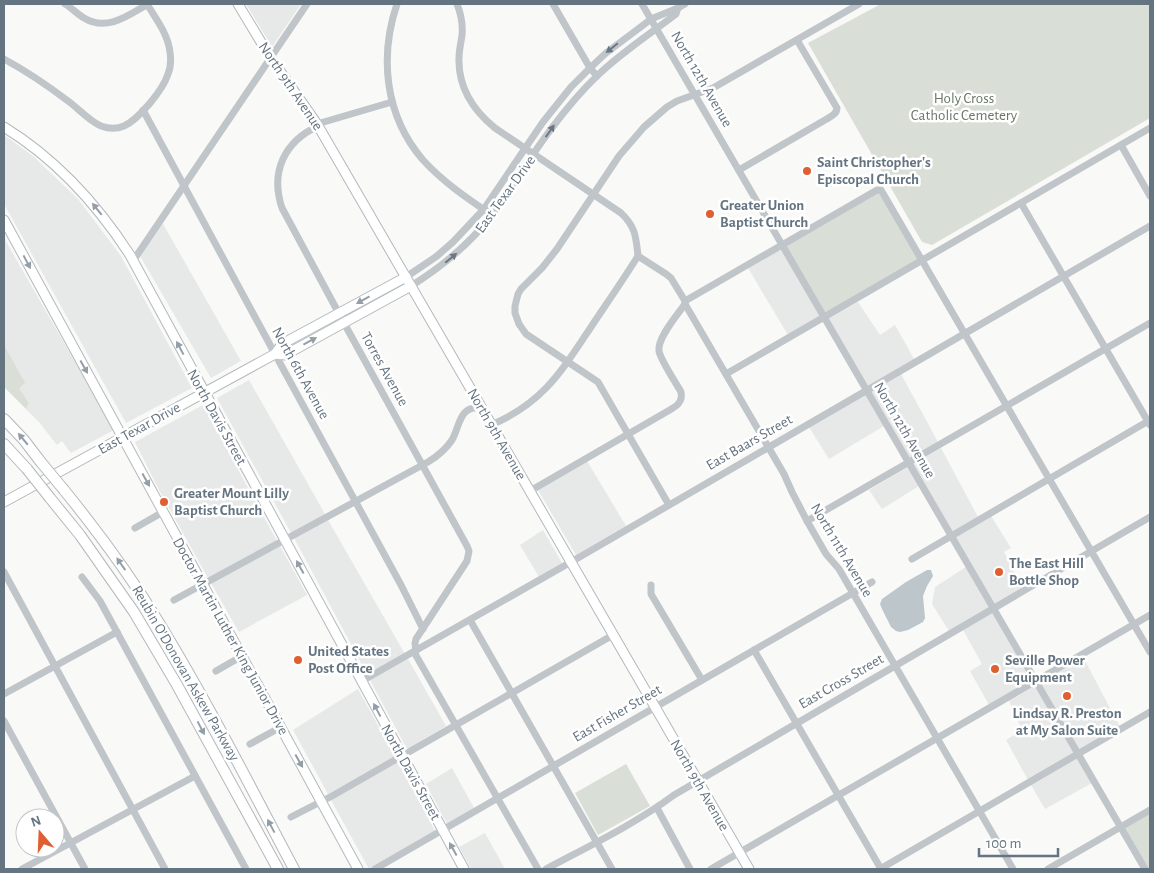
<svg xmlns="http://www.w3.org/2000/svg" width="1154" height="873" viewBox="0 0 1154 873" font-family="'Alegreya Sans',sans-serif">
<style>
.built{fill:#e7e8e8}
.green{fill:#d9ded6}
.water{fill:#bcc6cb}
.lines{fill:none;stroke-linecap:round;stroke-linejoin:round}
.major-casing{stroke:#b4b9bd;stroke-width:11}
.highway-casing{stroke:#b4b8bc;stroke-width:12}
.minor{stroke:#c0c5c9;stroke-width:7}
.major{stroke:#fff;stroke-width:9}
.highway{stroke:#fff;stroke-width:10}
.highway-bridge-casing{stroke:#b4b8bc;stroke-width:12;stroke-linecap:butt}
.highway-bridge{stroke:#fff;stroke-width:10}
.oneway{fill:#6a7885}
.oneway2{fill:#939ea7}
.poi-dot{fill:#df5e32;stroke:#fff;stroke-width:2}
.labels{text-anchor:middle;stroke-width:5;stroke-linejoin:round;paint-order:stroke}
.street-label{font-size:15px;fill:#657481;stroke:#fff}
.park-label{font-size:15px;fill:#677964;stroke:#fff}
.poi-label{font-size:15px;font-weight:bold;fill:#657481;stroke:#fff;text-anchor:start}
</style>
<rect width="100%" height="100%" fill="#f9f9f7"/>
<g class="built">
<polygon points="246,4 301,4 272,47"/>
<polygon points="4,135 33,156 78,199 121,256 192,388 126,423 4,204"/>
<polygon points="162,222 241,361 211,378 140,256"/>
<polygon points="4,238 114,430 71,453 62,441 57,445 39,422 26,409 29,403 19,388 8,354 4,345"/>
<polygon points="781,249 820,316 788,335 748,268"/>
<polygon points="858,302 880,335 895,325 914,359 867,386 828,319"/>
<polygon points="901,374 938,442 910,459 870,392"/>
<polygon points="249,380 325,514 291,533 217,398"/>
<polygon points="866,394 884,426 829,459 809,427"/>
<polygon points="203,405 277,541 208,578 159,490 135,442"/>
<polygon points="941,448 978,517 952,532 913,464"/>
<polygon points="587,461 626,526 576,555 538,490"/>
<polygon points="908,467 919,486 882,509 869,490"/>
<polygon points="991,516 1011,548 1004,552 1023,588 994,605 955,537"/>
<polygon points="328,520 405,654 367,674 294,538"/>
<polygon points="543,530 562,563 539,577 520,545"/>
<polygon points="280,546 307,595 239,632 211,583"/>
<polygon points="966,567 990,607 949,631 932,604 935,587"/>
<polygon points="993,613 1032,680 989,705 970,671 982,664 963,630"/>
<polygon points="1083,657 1120,727 1079,750 1040,683"/>
<polygon points="408,659 446,726 407,749 370,680"/>
<polygon points="1035,685 1074,753 1028,780 1006,740 1022,730 1009,701"/>
<polygon points="358,689 395,756 328,794 293,730"/>
<polygon points="1077,758 1092,783 1045,809 1031,785"/>
<polygon points="398,762 435,831 369,869 331,800"/>
<polygon points="452,768 474,808 447,824 426,784"/>
<polygon points="485,833 505,869 471,869 459,847"/>
</g>
<g class="green">
<polygon points="881,4 1150,4 1150,118 932,245 922,242 808,43"/>
<polygon points="877,190 922,260 824,317 782,245"/>
<polygon points="4,345 25,383 19,388 29,403 26,409 4,387"/>
<polygon points="626,764 650,806 598,835 575,793"/>
<polygon points="1150,810 1150,869 1145,869 1120,827"/>
</g>
<polygon class="water" points="927,570 931,570 933,576 927,586 923,596 925,618 923,622 908,630 900,632 896,631 891,627 882,609 880,604 882,599 906,582"/>
<g class="lines">
<g class="major-casing">
<g id="major">
<polyline points="238,4 270,57 317,124 749,869"/>
<path d="M 4,127 C 56,159 97,204 130,255 L 464,869"/>
<polyline points="4,220 358,869"/>
<polyline points="275,354 285,355 411,286"/>
<polyline points="4,502 275,354 282,344 406,277"/>
</g>
</g>
<g class="highway-casing">
<g id="highway">
<polyline points="4,419 24,440 40,461"/>
<polyline points="4,444 27,469"/>
<path d="M 64,490 C 99,533 132,578 161,626 C 209,705 251,788 294,869"/>
<polyline points="50,498 80,535 134,612 177,685 278,869"/>
</g>
</g>
<g class="minor">
<path d="M 65,4 C 72,8 77,14 84,18 C 107,32 129,15 148,4"/>
<path d="M 397,4 C 379,57 385,116 423,160 C 443,182 468,199 492,215"/>
<path d="M 457,4 C 461,14 463,24 462,35 C 461,43 459,50 459,58 C 458,88 473,110 495,128 L 621,213 C 636,227 636,238 638,256 C 623,280 607,303 591,327 C 561,372 543,403 491,425"/>
<polyline points="553,4 590,68 597,76"/>
<polyline points="642,4 1145,869"/>
<path d="M 4,59 C 26,71 47,85 68,101 C 78,108 89,121 101,126 C 109,129 117,129 124,126 C 139,119 163,90 168,74 C 171,67 171,59 170,52 C 168,34 156,19 147,4"/>
<polyline points="143,110 275,354 401,585 423,629"/>
<polyline points="317,124 392,102"/>
<path d="M 318,126 C 284,142 270,172 282,208 L 344,323 L 467,546 L 469,551 L 467,561 L 416,639 L 415,643 L 416,651"/>
<polyline points="1121,145 1150,196"/>
<path d="M 739,170 L 825,120 C 829,117 837,115 837,108 L 797,40"/>
<polyline points="1021,203 1150,425"/>
<polyline points="638,256 666,274 671,278 685,301 685,304 784,474 792,492 807,521 826,554 839,569 1013,869"/>
<polyline points="133,261 307,4"/>
<polyline points="406,277 437,256 453,242 484,209 543,122 571,87 590,68 606,53 642,26 651,19 678,8 685,4"/>
<path d="M 411,286 C 443,266 469,245 492,215 C 525,167 556,115 598,75 C 622,52 650,34 676,14 L 678,8"/>
<polyline points="685,301 877,190 881,190 1150,652"/>
<polyline points="726,374 1150,128"/>
<path d="M 530,491 L 668,411 C 677,406 683,402 681,392 C 676,383 660,359 659,351 C 657,338 678,314 685,304"/>
<polyline points="669,505 598,382 526,334 519,324 515,313 515,306 518,294 521,289 542,268 557,249 619,156 644,127 667,107 677,101 713,88 859,4"/>
<polyline points="807,521 1150,323"/>
<polyline points="135,528 163,512"/>
<polyline points="912,559 1150,420"/>
<polyline points="4,572 165,869"/>
<polyline points="82,577 100,601 246,869"/>
<polyline points="651,585 651,594 702,680"/>
<path d="M 174,600 L 428,462 C 438,456 446,449 452,440 C 460,426 459,405 481,408"/>
<polyline points="470,620 612,869"/>
<polyline points="754,650 881,869"/>
<polyline points="414,652 538,869"/>
<polyline points="216,671 242,656"/>
<polyline points="362,681 571,562 1150,226"/>
<polyline points="4,694 117,632"/>
<polyline points="4,721 85,869"/>
<polyline points="250,744 281,727"/>
<polyline points="657,808 690,869"/>
<polyline points="291,817 332,796 613,635"/>
<polyline points="22,869 195,776"/>
<polyline points="375,869 872,582"/>
<path d="M 546,869 C 589,846 635,824 674,795 L 1150,517"/>
<polyline points="711,869 1150,615"/>
<polyline points="880,869 1150,712"/>
<polyline points="1048,869 1150,810"/>
</g>
<use href="#major" class="major"/>
<use href="#highway" class="highway"/>
<g class="highway-bridge-casing">
<g id="highway-bridge">
<polyline points="40,461 64,490"/>
<polyline points="27,469 50,498"/>
</g>
</g>
<use href="#highway-bridge" class="highway-bridge"/>
</g>
<defs><path id="oneway-solid" d="M-6-.8H1V-3.2L6.5 0L1 3.2V.8H-6Z" transform="scale(1.25)"/></defs>
<g class="oneway">
<use href="#oneway-solid" transform="translate(612 48) rotate(141)"/>
<use href="#oneway-solid" transform="translate(550 131) rotate(-55)"/>
<use href="#oneway-solid" transform="translate(451 258) rotate(-40)"/>
</g>
<g class="oneway2">
<use href="#oneway-solid" transform="translate(97 209) rotate(-129)"/>
<use href="#oneway-solid" transform="translate(27 262) rotate(62)"/>
<use href="#oneway-solid" transform="translate(363 300) rotate(151)"/>
<use href="#oneway-solid" transform="translate(310 341) rotate(-28)"/>
<use href="#oneway-solid" transform="translate(180 348) rotate(-118)"/>
<use href="#oneway-solid" transform="translate(84 367) rotate(61)"/>
<use href="#oneway-solid" transform="translate(23 439) rotate(-130)"/>
<use href="#oneway-solid" transform="translate(146 480) rotate(61)"/>
<use href="#oneway-solid" transform="translate(121 564) rotate(-125)"/>
<use href="#oneway-solid" transform="translate(300 567) rotate(-119)"/>
<use href="#oneway-solid" transform="translate(377 710) rotate(-118)"/>
<use href="#oneway-solid" transform="translate(201 728) rotate(62)"/>
<use href="#oneway-solid" transform="translate(299 761) rotate(61)"/>
<use href="#oneway-solid" transform="translate(271 826) rotate(-118)"/>
<use href="#oneway-solid" transform="translate(453 849) rotate(-119)"/>
</g>
<g class="poi-dot">
<circle cx="807" cy="171" r="5"/>
<circle cx="710" cy="214" r="5"/>
<circle cx="164" cy="502" r="5"/>
<circle cx="999" cy="572" r="5"/>
<circle cx="298" cy="660" r="5"/>
<circle cx="995" cy="669" r="5"/>
<circle cx="1067" cy="696" r="5"/>
</g>
<g class="labels">
<g class="street-label">
<text transform="translate(702 79) rotate(60)" y="5">North 12th Avenue</text>
<text transform="translate(291 86) rotate(56)" y="5">North 9th Avenue</text>
<text transform="translate(505 194) rotate(-54)" y="5">East Texar Drive</text>
<text transform="translate(385 369) rotate(61)" y="5">Torres Avenue</text>
<text transform="translate(301 373) rotate(61)" y="5">North 6th Avenue</text>
<text transform="translate(217 417) rotate(61)" y="5">North Davis Street</text>
<text transform="translate(139 428) rotate(-29)" y="5">East Texar Drive</text>
<text transform="translate(905 430) rotate(60)" y="5">North 12th Avenue</text>
<text transform="translate(497 434) rotate(60)" y="5">North 9th Avenue</text>
<text transform="translate(749 442) rotate(-30)" y="5">East Baars Street</text>
<text transform="translate(842 550) rotate(59)" y="5">North 11th Avenue</text>
<text transform="translate(231 636) rotate(61)" y="5">Doctor Martin Luther King Junior Drive</text>
<text transform="translate(186 673) rotate(60)" y="5">Reubin O'Donovan Askew Parkway</text>
<text transform="translate(841 681) rotate(-30)" y="5">East Cross Street</text>
<text transform="translate(617 713) rotate(-30)" y="5">East Fisher Street</text>
<text transform="translate(411 772) rotate(61)" y="5">North Davis Street</text>
<text transform="translate(700 785) rotate(60)" y="5">North 9th Avenue</text>
</g>
<g class="park-label">
<text x="964" y="103">Holy Cross<tspan x="964" dy="17">Catholic Cemetery</tspan></text>
</g>
<g class="poi-label">
<text x="817" y="167">Saint Christopher's<tspan x="817" dy="17">Episcopal Church</tspan></text>
<text x="720" y="210">Greater Union<tspan x="720" dy="17">Baptist Church</tspan></text>
<text x="174" y="498">Greater Mount Lilly<tspan x="174" dy="17">Baptist Church</tspan></text>
<text x="1009" y="568">The East Hill<tspan x="1009" dy="17">Bottle Shop</tspan></text>
<text x="308" y="656">United States<tspan x="308" dy="17">Post Office</tspan></text>
<text x="1005" y="665">Seville Power<tspan x="1005" dy="17">Equipment</tspan></text>
<text x="1067" y="718" text-anchor="middle">Lindsay R. Preston<tspan x="1067" dy="17">at My Salon Suite</tspan></text>
</g>
</g>
<rect width="1154" height="873" fill="none" stroke="#657481" stroke-width="10"/>
<g transform="translate(40 833) rotate(341)"><circle r="24" fill="#ffffff" stroke="#c1c7cd"/>
<path d="M0-4L9 19L0 12L-9 19Z" fill="#df5e32"/>
<text y="-8" font-size="14" font-weight="bold" text-anchor="middle" fill="#657481">N</text>
</g>
<path d="M979 848v8h79v-8" fill="none" stroke="#657481" stroke-width="2.5"/>
<text x="986" y="848" font-size="15" fill="#657481" stroke="#ffffff" stroke-width="4" paint-order="stroke">100 m</text>
</svg>
